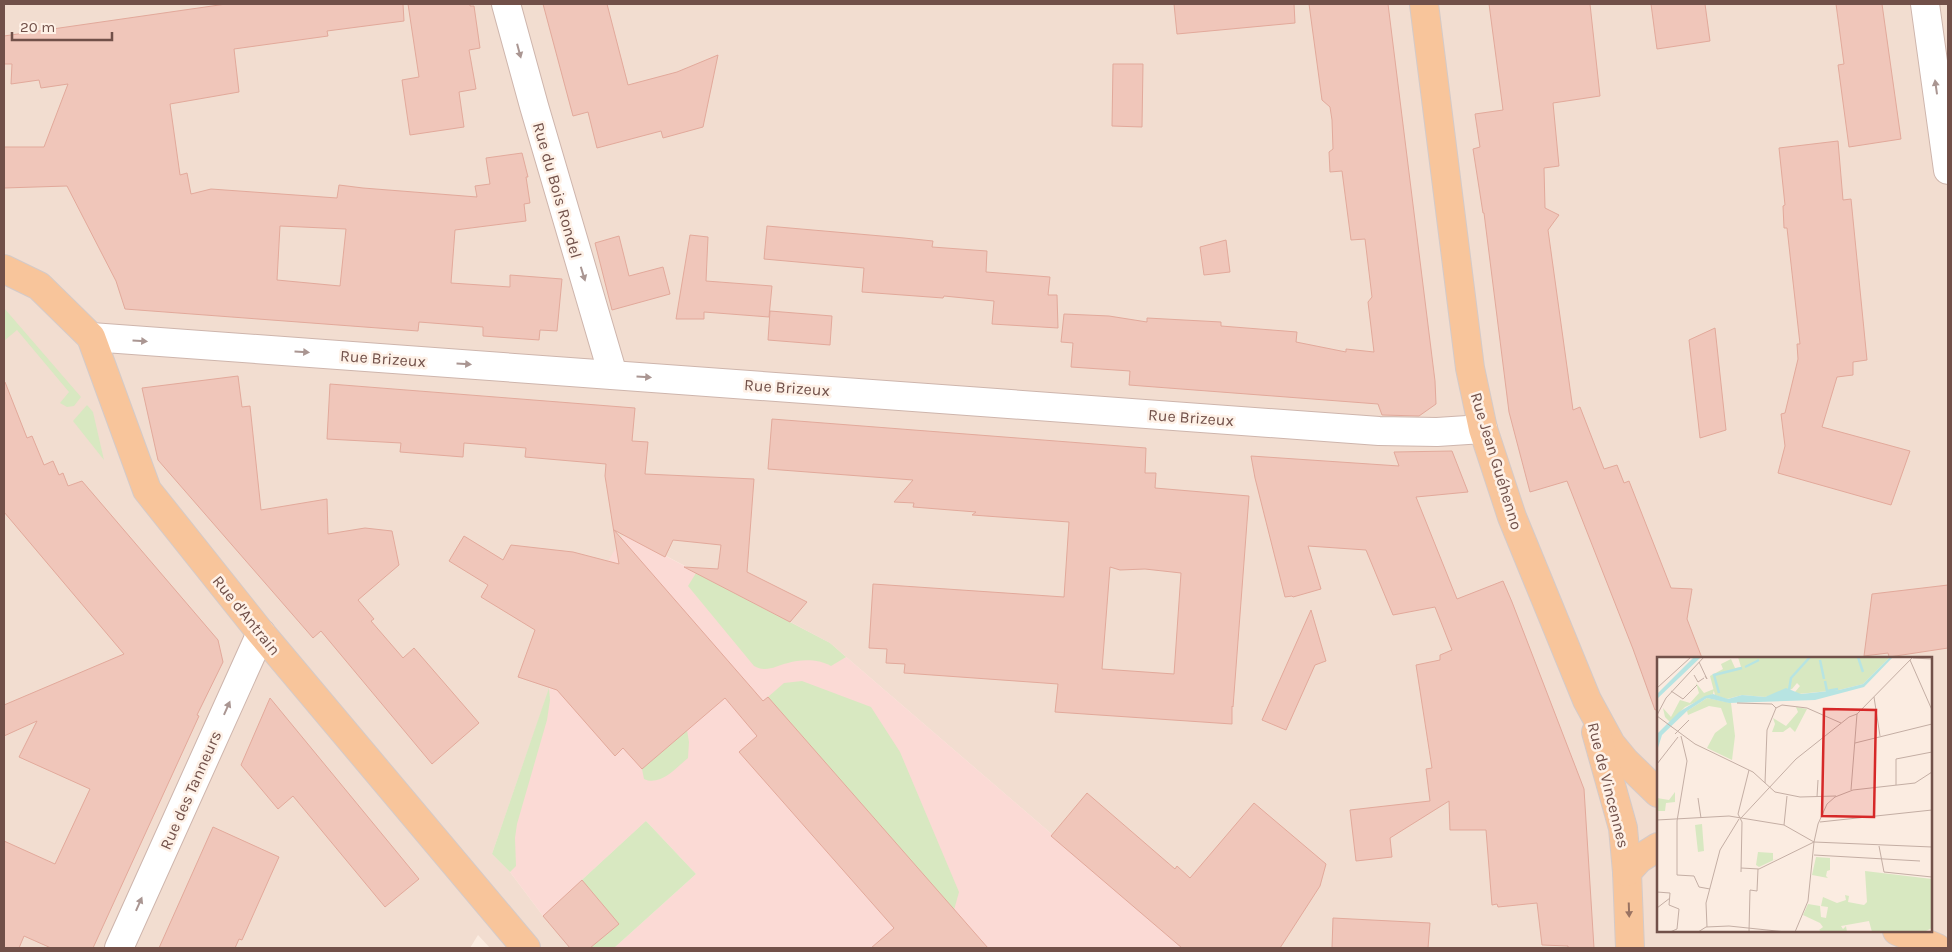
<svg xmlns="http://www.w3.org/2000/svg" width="1952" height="952" viewBox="0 0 1952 952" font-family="Karla,sans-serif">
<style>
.residential{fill:#f2ddd0;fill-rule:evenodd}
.commercial{fill:#fbdad5}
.green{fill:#d8e8c1}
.building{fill:#f0c6ba;stroke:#e2a99b;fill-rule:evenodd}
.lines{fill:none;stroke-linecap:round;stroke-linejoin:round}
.minor-casing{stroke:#ceb5ac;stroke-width:30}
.major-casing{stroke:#d4cac8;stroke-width:30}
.minor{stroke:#fff;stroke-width:28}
.major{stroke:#f8c59b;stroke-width:28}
.oneway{fill:#aa9692}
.oneway2{fill:#9a7362}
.labels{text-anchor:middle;stroke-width:5;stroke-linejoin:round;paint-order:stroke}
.street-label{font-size:16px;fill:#715049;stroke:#fef1e7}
.inset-river{fill:none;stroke:#b7e4e2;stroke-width:2.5}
.inset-road{fill:none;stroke:#c4aea4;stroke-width:1}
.view{fill:#d62828;fill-opacity:0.15;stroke:#d62828;stroke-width:2.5}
.inset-edge{fill:none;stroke:#715049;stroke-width:2.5}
</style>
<rect width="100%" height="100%" fill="#fbece1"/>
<path class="residential" d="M 4,4 L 1948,4 L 1948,948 L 1184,948 L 830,643 L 638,541 L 572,623 L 492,854 L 510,872 L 543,916 L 646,821 L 614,948 L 490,948 L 478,935 L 470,948 L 4,948 ZM 1658,658 L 1931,658 L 1931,931 L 1658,931 Z"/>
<polygon class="commercial" points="624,534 830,643 1184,948 614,948 696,874 646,821 543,916 510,872 492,854 572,623"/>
<g class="green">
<polygon points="4,308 81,397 74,406 67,407 60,403 69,392 17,330 5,340 4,339"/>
<polygon points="87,405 93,412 104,460 73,421"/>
<path d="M 696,573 L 830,643 L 846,657 L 831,666 C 819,659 801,659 788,663 C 775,666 767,673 754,666 L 688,586 Z"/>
<polygon points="802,681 871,707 900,752 959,892 954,910 768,697 784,683"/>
<polygon points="549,688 550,700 547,720 517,824 515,838 516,866 510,872 492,854"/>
<path d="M 687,730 L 689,742 L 688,758 C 677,767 660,787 644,779 L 642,769 Z"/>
<polygon points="646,821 696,874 614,948 590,948 619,924 582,880"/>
</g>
<g class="building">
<path d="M 226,4 L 403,4 L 404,21 L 327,31 L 328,36 L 234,49 L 239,92 L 170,104 L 180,175 L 187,173 L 191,194 L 211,189 L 337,198 L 339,185 L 363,188 L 477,197 L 475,186 L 490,184 L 486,158 L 522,153 L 528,177 L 526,177 L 530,203 L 524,204 L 526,221 L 455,230 L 451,283 L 510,287 L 510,275 L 562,279 L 557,331 L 540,330 L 539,340 L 483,336 L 483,327 L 419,322 L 418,331 L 125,309 L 116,281 L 67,186 L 4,188 L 4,147 L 44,147 L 68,84 L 41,88 L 39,80 L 11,84 L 12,64 L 4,64 L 4,36 ZM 280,226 L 346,229 L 340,286 L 277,280 Z"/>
<polygon points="408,4 470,4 470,6 474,6 480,48 469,50 476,89 459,92 464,127 410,135 402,80 419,77"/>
<polygon points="543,4 607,4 628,85 677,72 718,55 703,127 663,138 661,131 597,148 588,112 573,116"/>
<polygon points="1174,4 1294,4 1295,23 1177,34"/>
<polygon points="1309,4 1388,4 1435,381 1436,404 1419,416 1382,415 1378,404 1129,385 1130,371 1071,367 1073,343 1061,342 1064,314 1109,316 1147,322 1147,318 1221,322 1221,326 1297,332 1296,342 1346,352 1346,349 1374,352 1368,302 1372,297 1365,239 1351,240 1342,171 1330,172 1329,152 1333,149 1332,120 1330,107 1322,100"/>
<polygon points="1489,4 1590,4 1600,96 1553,103 1559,166 1544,168 1545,208 1559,215 1548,230 1573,410 1580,407 1604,469 1617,465 1624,483 1629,481 1671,588 1692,589 1687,619 1702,658 1658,658 1658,709 1655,710 1633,649 1567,481 1530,492 1509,412 1484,213 1483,213 1473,149 1480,147 1475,114 1503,110"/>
<polygon points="1651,4 1705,4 1710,41 1657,49"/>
<polygon points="1836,4 1882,4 1901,139 1849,147 1838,65 1844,64"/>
<polygon points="1113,64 1143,64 1142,127 1112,126"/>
<polygon points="1838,141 1843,200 1851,199 1867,360 1853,362 1853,375 1837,377 1822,427 1910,451 1891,505 1778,473 1785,446 1781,414 1785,413 1798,359 1797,344 1800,344 1787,228 1784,228 1783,206 1785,205 1779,148"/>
<polygon points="767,226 904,238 933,241 932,247 987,251 986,272 1050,277 1048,295 1057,295 1058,328 992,324 994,301 944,296 943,298 862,292 864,268 764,259"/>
<polygon points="690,235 708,237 706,281 772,286 769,317 704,312 704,319 676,319"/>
<polygon points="619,236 629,276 663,267 670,294 612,310 595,243"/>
<polygon points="1226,240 1230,272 1204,275 1200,247"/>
<polygon points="770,311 832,316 830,345 768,340"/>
<polygon points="1715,328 1726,430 1700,438 1689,340"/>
<polygon points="238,376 242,407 250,406 261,510 327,499 328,534 365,528 392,531 399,565 358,600 374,619 371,621 403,658 414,648 479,723 432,764 321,631 313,638 158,460 142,388"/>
<polygon points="5,382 27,438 32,436 44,465 53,461 59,475 63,473 68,486 82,481 218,640 223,662 197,715 199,716 93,948 51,948 24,936 19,948 4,948 4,841 55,864 90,789 19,757 37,721 4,736 4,705 124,654 4,512 4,383"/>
<polygon points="330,384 635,408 632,441 648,442 645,474 754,479 747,572 807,602 790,622 684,567 718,569 721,545 673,540 665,557 614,530 763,701 768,697 988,948 871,948 894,928 739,752 757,736 725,698 642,769 623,748 615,756 557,690 518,677 535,630 481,597 488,585 449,561 464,536 503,560 511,545 573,552 619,564 605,476 606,464 525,457 526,448 464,443 463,457 400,452 401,443 327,439"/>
<path d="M 772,419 L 1146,448 L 1145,473 L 1156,473 L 1155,488 L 1249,496 L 1233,707 L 1232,706 L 1232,724 L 1055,712 L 1058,684 L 904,673 L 905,664 L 886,663 L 887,649 L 869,648 L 873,584 L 1064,597 L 1069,522 L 972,515 L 976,512 L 913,507 L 914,503 L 894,502 L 913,480 L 768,469 ZM 1110,567 L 1120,570 L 1145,569 L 1181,573 L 1174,674 L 1102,669 Z"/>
<polygon points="1452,451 1468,492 1416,497 1457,599 1503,581 1512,602 1584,789 1594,948 1568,948 1568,946 1542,945 1537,903 1498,907 1497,904 1492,905 1486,830 1450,830 1449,801 1390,838 1392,857 1356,861 1350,810 1430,801 1426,769 1432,768 1416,665 1440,660 1440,655 1452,650 1435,607 1393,615 1366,550 1308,546 1321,589 1293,597 1292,596 1285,597 1255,478 1251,456 1399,466 1394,452"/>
<polygon points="1948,585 1948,648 1889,657 1888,653 1864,656 1872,594"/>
<polygon points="1311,610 1326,661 1315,665 1286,730 1262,720"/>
<polygon points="270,698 419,879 385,907 293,796 278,809 241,765"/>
<polygon points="1087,793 1175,869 1177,866 1190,878 1254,803 1326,864 1320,886 1280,948 1182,948 1051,836"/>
<polygon points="213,827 279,857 270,877 242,940 239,939 235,948 159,948"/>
<polygon points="582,880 619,924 590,948 570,948 543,916"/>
<polygon points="1333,918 1430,923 1428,948 1332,948"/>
</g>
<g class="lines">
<g class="minor-casing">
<g id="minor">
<polyline points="506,4 534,106 613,375"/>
<polyline points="1925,4 1948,170"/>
<polyline points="91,337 1379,431 1437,432 1483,429"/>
<polyline points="119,948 261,633"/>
</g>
</g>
<g class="major-casing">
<g id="major">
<polyline points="1424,4 1470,368 1483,429 1512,517 1587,700 1611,744 1625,761 1658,793"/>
<polyline points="4,269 39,286 91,337 147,490 261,633 526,948"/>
<polyline points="1596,732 1623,828 1627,872 1630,948"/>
<polyline points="1627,872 1639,859 1658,847"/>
<polyline points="1897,931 1937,948"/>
</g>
</g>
<use href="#minor" class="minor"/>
<use href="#major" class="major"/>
</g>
<defs><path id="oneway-solid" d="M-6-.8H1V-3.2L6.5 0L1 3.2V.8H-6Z" transform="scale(1.25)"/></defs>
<g class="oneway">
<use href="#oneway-solid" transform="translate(519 51) rotate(75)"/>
<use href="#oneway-solid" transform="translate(1936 87) rotate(-98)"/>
<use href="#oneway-solid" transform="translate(583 274) rotate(73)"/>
<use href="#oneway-solid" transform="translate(140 341) rotate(4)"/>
<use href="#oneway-solid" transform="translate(302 352) rotate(4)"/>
<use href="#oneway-solid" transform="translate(464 364) rotate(4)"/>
<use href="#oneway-solid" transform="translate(644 377) rotate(4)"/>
<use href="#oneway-solid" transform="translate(227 708) rotate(-66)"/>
<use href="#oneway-solid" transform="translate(139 904) rotate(-66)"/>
</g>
<use class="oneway2" href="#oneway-solid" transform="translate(1629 910) rotate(88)"/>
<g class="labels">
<g class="street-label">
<text transform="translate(558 190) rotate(74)" y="6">Rue du Bois Rondel</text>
<text transform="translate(383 358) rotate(4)" y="6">Rue Brizeux</text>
<text transform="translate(787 387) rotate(4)" y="6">Rue Brizeux</text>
<text transform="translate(1191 417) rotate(4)" y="6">Rue Brizeux</text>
<text transform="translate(1497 461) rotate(73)" y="6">Rue Jean Guéhenno</text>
<text transform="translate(247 615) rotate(51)" y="6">Rue d'Antrain</text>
<text transform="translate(1609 785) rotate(76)" y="6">Rue de Vincennes</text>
<text transform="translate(190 790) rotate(-66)" y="6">Rue des Tanneurs</text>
</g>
</g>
<g transform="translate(1657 657)">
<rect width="275" height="275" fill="#fbece1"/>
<path d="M 81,0 L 233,0 L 206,27 L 182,33 L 141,37 L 138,35 L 143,29 L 140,26 L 135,32 L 108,40 L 85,38 L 70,42 L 58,38 L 53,19 L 66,12 L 64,7 L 74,2 L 78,11 L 84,10 ZM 39,26 L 47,36 L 57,32 L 56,37 L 28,50 L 13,65 L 8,60 L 6,51 L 14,60 L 23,43 L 33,46 L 42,36 ZM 50,41 L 74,46 L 78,79 L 75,103 L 50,91 L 58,76 L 70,67 L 64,51 L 52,49 L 31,58 L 30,54 ZM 139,50 L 150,52 L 138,75 L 133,70 L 126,75 L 115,75 L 118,67 L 116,61 L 129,69 L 141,55 ZM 18,135 L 18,145 L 9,146 L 8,154 L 1,154 L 0,141 L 12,143 ZM 45,167 L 47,194 L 41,195 L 38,168 ZM 101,195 L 116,196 L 116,203 L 121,201 L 102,210 L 99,208 ZM 159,200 L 173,201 L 173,213 L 170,214 L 169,219 L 171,221 L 155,218 ZM 208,214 L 275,222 L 275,271 L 267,275 L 215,275 L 212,264 L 184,269 L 186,272 L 189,269 L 190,275 L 165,275 L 162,273 L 166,270 L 163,266 L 146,258 L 151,247 L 163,249 L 164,260 L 169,261 L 171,250 L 164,249 L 166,240 L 180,246 L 189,243 L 188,238 L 192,239 L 191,245 L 207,248 L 210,245 Z" fill="#d8e8c1"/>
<path d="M 37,0 L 44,0 L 0,42 L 0,37 ZM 233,0 L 236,0 L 207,30 L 158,43 L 72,46 L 50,41 L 30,54 L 5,78 L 0,94 L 1,76 L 22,55 L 48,39 L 56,37 L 71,42 L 85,38 L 108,40 L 129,31 L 144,37 L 182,33 L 206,27 Z" fill="#b7e4e2"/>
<path class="inset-river" d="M 201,0 L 206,15M 163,3 L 167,22M 88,10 L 102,3M 168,24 L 170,34 L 181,32M 132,33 L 134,21 L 153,0M 62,36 L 57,18 L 85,11"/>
<path class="inset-road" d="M 256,1 L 275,2M 253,3 L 275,53M 42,5 L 50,22 L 48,19M 37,18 L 41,25 L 47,21M 0,31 L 34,0M 14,34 L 26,42 L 40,28M 217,40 L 223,79M 80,46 L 115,47 L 119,51M 119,51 L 125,48 L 150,51 L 184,66M 0,58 L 9,41 L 47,0M 0,59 L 38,87 L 96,115 L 118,135 L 143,140 L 179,139M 18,77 L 32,63M 198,86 L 275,67M 0,107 L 21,80M 108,126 L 110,73 L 119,51M 239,128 L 239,102 L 275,95M 194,133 L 200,57M 160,140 L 161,123M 41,141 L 44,161M 84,161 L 139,102 L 192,60 L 200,57 L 256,0M 0,163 L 72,159 L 127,168 L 157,185M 20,164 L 20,218 L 37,219 L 42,230 L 53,232M 20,164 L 30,104 L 24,79M 163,165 L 275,153M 127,168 L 130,139M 157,185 L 275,190M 157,185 L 161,167 L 170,147 L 178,140 L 196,133 L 258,126 L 275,115M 222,189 L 227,215 L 275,220M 157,198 L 263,204M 84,211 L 102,212 L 157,185M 84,215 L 85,165 L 81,157 L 92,113M 0,235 L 13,236 L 12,248 L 22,252 L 20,272 L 13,275M 0,251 L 13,241M 50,270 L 49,246 L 63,193 L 82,162M 41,275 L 49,270 L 72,269 L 129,275M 92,275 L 93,233 L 100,234 L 101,212M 138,275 L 151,244 L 157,185"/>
<path class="view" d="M 167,52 L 219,53 L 217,160 L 165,159 Z"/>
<rect width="275" height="275" class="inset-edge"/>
</g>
<rect width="1952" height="952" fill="none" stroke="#715049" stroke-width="10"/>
<path d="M12 32v8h100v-8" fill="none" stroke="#715049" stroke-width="2.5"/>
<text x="20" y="32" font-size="15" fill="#715049" stroke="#fef1e7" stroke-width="4" paint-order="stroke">20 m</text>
</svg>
